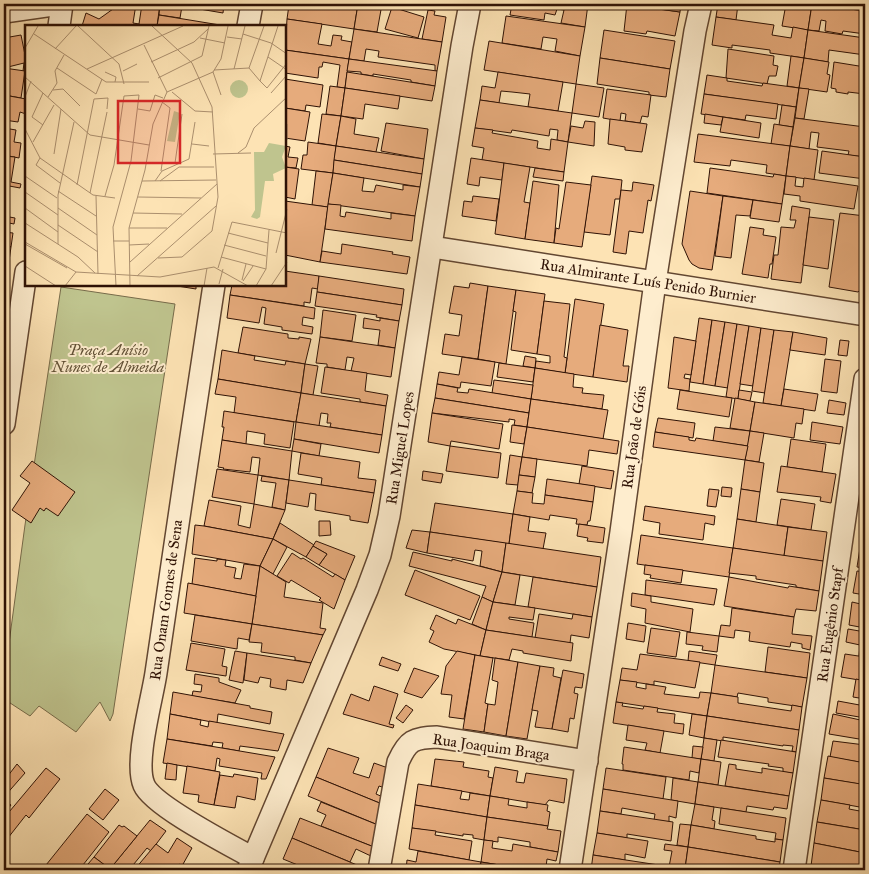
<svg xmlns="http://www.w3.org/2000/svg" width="869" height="874" viewBox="0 0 869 874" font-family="'IM FELL Great Primer',serif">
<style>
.green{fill:#bfc48e;stroke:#776b4a}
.building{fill:#e6ab7c;stroke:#2f1205}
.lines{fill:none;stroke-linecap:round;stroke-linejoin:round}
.minor-casing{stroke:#624631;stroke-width:24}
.minor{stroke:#feedce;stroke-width:21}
.labels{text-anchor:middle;stroke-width:4;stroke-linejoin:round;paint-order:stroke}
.street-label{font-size:15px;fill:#2f1205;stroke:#feedce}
.park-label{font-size:15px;font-style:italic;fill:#615035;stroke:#feedce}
.inset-road{fill:none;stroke:#ab8f6e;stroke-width:1}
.view{fill:#d62828;fill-opacity:0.15;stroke:#d62828;stroke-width:2.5}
.inset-edge{fill:none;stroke:#2f1205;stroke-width:2.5}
</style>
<rect width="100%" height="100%" fill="#fde3b4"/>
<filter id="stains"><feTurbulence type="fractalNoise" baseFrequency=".004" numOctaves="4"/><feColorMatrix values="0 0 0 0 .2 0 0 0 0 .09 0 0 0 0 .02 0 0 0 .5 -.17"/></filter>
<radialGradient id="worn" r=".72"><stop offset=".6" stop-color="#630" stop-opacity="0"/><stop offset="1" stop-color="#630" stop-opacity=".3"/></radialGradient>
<polygon class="green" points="61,287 175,304 113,714 110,721 100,702 76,732 39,706 30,716 4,699 4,680 25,525"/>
<g class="building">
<polygon points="120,4 136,4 133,23 139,24 142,4 140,4 160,4 157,26 82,26 86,13 99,19"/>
<polygon points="160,4 224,4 223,13 182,6 180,18 159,15"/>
<polygon points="275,4 358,4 354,29 287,19 289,5"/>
<polygon points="358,4 382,4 377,32 354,29"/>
<polygon points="386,4 428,4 427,9"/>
<polygon points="512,4 588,4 585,27 561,23 564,10 557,9 555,15 545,13 544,20 510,15"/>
<polygon points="627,4 680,12 675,36 647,31 646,34 624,31"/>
<polygon points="659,4 681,4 680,12 658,9"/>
<polygon points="718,4 738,4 736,20 716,17"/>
<polygon points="786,4 812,4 808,30 782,26"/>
<polygon points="812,4 865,11 865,34 843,31 842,34 825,31 826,21 821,20 819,31 808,30"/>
<polygon points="812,4 865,4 865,9 838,5 837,8"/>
<polygon points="392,7 424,17 418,38 385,29"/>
<polygon points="428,10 435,11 434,15 446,17 442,42 422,39"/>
<polygon points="159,15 220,25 220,26 157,26"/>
<polygon points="506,16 585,27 580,56 555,51 557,39 543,37 541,49 502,43"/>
<polygon points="716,17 774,25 772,35 791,38 793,27 808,30 804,58 770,53 770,50 732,45 732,48 712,45"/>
<polygon points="287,19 322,24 318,44 331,46 333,35 342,36 341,40 352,42 349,59 285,50"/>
<polygon points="354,29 442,42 437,71 435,71 435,65 378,57 379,51 366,49 364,61 349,59"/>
<polygon points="604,30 675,41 670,69 600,58"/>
<polygon points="808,30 865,38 865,55 829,50 828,62 804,58"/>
<polygon points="21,35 26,60 26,71 23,71 24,63 4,68 4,38"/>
<polygon points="489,41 580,56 576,84 484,70"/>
<polygon points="728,49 774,56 773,65 778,66 776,76 769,76 767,84 726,78"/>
<polygon points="285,50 349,59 345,88 337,87 340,65 323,62 322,67 319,67 318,78 285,73"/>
<polygon points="791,56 804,58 799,88 787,86"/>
<polygon points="600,58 670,69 666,97 649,95 649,92 597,84"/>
<polygon points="804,58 829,62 827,74 830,75 827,92 799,88"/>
<polygon points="349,59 437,71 435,86 411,82 411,80 373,74 373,76 361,74 361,72 347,71"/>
<polygon points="834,62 865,67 865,94 848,92 848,94 836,92 836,89 831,88"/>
<polygon points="4,68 25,71 21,98 4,95"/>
<polygon points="347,72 435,86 432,101 345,88"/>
<polygon points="498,72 563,82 558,111 528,107 530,94 512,92 501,91 499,103 480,100 482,86 495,88"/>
<polygon points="707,75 727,78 727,81 762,86 763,83 799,88 796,107 704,94"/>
<polygon points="285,79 323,85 320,107 306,105 305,111 285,108"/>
<polygon points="576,84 604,88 599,117 572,113"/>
<polygon points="330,86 345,88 341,116 326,114"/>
<polygon points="345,88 400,96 398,109 365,104 363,119 341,116"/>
<polygon points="799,88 809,89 804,119 795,118"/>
<polygon points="607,89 651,95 648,117 642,116 640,123 625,121 626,114 621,113 620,121 603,118"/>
<polygon points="704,94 778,104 776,119 746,115 745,120 701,114"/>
<polygon points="4,95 26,99 26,114 20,112 18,122 4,120"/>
<polygon points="480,100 572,113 568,142 557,140 558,130 550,129 549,136 512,130 511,133 475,128"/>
<polygon points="782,105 796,107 793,127 779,125"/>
<polygon points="285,108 310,112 305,141 285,138"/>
<polygon points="322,114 341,116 336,146 318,143"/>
<polygon points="705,114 723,117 721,125 704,123"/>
<polygon points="341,116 356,119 354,134 379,138 376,152 336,146"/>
<polygon points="723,117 761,123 759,138 720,132"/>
<polygon points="795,118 865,127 865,157 848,155 849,151 817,147 819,133 811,132 809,149 790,146"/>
<polygon points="610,119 647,124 642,152 625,150 625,147 608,144"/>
<polygon points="585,121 595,122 594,146 568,142 571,126 583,128"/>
<polygon points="386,123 428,129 424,159 381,151"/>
<polygon points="774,124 793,127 790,146 771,144"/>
<polygon points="4,128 16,130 14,142 21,143 19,158 4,155"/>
<polygon points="475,128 493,130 492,133 538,141 537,148 550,150 551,139 568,142 564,172 482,160 484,148 472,146"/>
<polygon points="698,134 790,146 786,176 766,173 767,165 731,160 730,166 694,162"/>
<polygon points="308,142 336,146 333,173 301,169 303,155 307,155"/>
<polygon points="285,146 290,147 288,157 298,158 296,168 285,167"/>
<polygon points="336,146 424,159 422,174 334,160"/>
<polygon points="790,146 818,150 814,180 786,176"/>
<polygon points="822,151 865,157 865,179 819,173"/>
<polygon points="4,156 15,157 11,182 21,184 20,188 4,185"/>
<polygon points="471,158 504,163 502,180 480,177 479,186 467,184"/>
<polygon points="334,160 422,174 420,187 333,173"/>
<polygon points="504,163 530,167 524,202 530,203 525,239 495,234"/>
<polygon points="285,167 299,169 295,199 285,197"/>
<polygon points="535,168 564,172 563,181 533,177"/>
<polygon points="710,168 773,177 774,174 786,176 782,204 707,193"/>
<polygon points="316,171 333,173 328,207 312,205"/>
<polygon points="333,173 364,178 362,191 374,192 376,185 403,190 403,185 420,187 415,216 328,204"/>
<polygon points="592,176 622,180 620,199 615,199 610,235 584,232"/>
<polygon points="786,176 796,177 795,186 803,187 804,178 858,186 854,209 800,201 800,196 784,194"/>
<polygon points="533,181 559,185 554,243 525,239"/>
<polygon points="566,182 591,185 582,247 554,243 556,228 559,229"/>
<polygon points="633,182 654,185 651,201 648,200 643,233 629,231 626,254 613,252 621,190 632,191"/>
<polygon points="690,191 723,196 712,270 699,268 692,264 689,260 682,244"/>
<polygon points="473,196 499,199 496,221 462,216 464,201 472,202"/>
<polygon points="723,196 753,200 750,216 736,215 731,258 715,256"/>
<polygon points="753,200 782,204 779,222 750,218"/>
<polygon points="285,201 328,207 320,262 285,255"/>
<polygon points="328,204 341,205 340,216 345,217 346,212 391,219 391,213 415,216 412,241 325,229"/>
<polygon points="792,206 810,209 801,283 771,279 774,255 778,255 781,227 794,228 796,220 790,220"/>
<polygon points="840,213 865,216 865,270 863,288 858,292 829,287"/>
<polygon points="4,216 15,218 14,224 4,222"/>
<polygon points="809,217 834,220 828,269 803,265"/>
<polygon points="750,227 764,229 763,235 776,237 772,264 770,264 768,278 742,274"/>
<polygon points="4,232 13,233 11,247 4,245"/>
<polygon points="342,244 393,252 392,254 410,257 407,274 320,262 322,251 341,254"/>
<polygon points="4,245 11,247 7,275 4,275"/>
<polygon points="285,271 319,276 318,289 312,288 310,303 304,302 304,306 230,295 232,285 285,285"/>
<polygon points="4,275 7,275 4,295"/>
<polygon points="319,276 404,289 402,305 317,292"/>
<polygon points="470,283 488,286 478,359 442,354 445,334 459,336 462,315 449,313 454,286 469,288"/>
<polygon points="171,285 196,285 196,289"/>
<polygon points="488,286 516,290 506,364 478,359"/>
<polygon points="516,290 545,294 537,354 511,350 516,312 513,311"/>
<polygon points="317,292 402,305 399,321 376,317 377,315 315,306"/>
<polygon points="230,295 315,308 314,319 303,317 302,325 313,327 312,334 282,330 282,327 264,324 266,308 262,307 259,323 227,318"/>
<polygon points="575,299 604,304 593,377 565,373"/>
<polygon points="544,301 570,304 564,357 567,358 565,373 535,368 536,361 550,363 550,356 537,354"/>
<polygon points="323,310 356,315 352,341 320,337"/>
<polygon points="364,318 380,321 380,318 399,321 395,348 378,345 380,330 363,328"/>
<polygon points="699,318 712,320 703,384 690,382"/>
<polygon points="712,320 725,322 715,386 703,384"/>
<polygon points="725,322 737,324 728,388 715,386"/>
<polygon points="737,324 749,326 738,399 726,397"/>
<polygon points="600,325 628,330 623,366 629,366 627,382 593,377"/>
<polygon points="749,326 761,328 753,386 740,384"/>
<polygon points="243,327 288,334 288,338 299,339 299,337 311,339 305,364 238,353"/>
<polygon points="761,328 774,330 765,393 752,391"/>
<polygon points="774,330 793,332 781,406 763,403"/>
<polygon points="793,332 827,338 825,355 790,350"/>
<polygon points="320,337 395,348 391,377 351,371 354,358 347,357 345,370 327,367 327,364 316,363"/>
<polygon points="674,337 696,341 691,375 685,374 684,378 690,379 689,391 668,388"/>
<polygon points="840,340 849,341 847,356 838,355"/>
<polygon points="222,350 255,356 254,360 285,365 286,361 305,364 301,393 218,379"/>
<polygon points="525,356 536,358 535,368 523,366"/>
<polygon points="462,357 495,362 491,386 461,382 460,388 437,384 439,372 459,375"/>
<polygon points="825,359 841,361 837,393 821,391"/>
<polygon points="499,363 535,368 533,382 497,377"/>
<polygon points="305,364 318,366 313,395 301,393"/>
<polygon points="325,367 367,373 365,391 388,395 386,406 360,402 360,399 321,393"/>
<polygon points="535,368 574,374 573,387 583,388 582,393 604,395 602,409 531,399"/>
<polygon points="218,379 301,393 296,422 234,413 236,397 215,394"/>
<polygon points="494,380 533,385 531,399 492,393"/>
<polygon points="437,384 458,388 457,392 468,393 469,389 531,399 529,413 435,398"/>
<polygon points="784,389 818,394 815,411 781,406"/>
<polygon points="680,390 732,398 729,417 677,409"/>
<polygon points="739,390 752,392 750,401 738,399"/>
<polygon points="301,393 386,406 382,435 330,427 331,423 327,423 328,414 321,413 319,426 296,422"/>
<polygon points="435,398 529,413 527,427 514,425 515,420 509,419 509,422 432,413"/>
<polygon points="735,398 755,402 750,431 730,428"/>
<polygon points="531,399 608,410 603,439 527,427"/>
<polygon points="829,400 846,403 844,415 827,413"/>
<polygon points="755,402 804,409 802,424 796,423 794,438 750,431"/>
<polygon points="224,411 294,422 290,448 264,444 265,434 247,431 246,444 222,440 224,427 222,427"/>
<polygon points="432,413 503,424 499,449 451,441 450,446 428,442"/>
<polygon points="658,418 695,423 693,438 655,432"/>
<polygon points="296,422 382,435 379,453 294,439"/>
<polygon points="812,422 843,427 840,444 810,440"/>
<polygon points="512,425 527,427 524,444 510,442"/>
<polygon points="527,427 619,441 617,454 589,450 587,466 522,457"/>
<polygon points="715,427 750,431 748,446 713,441"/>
<polygon points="750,431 764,433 759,462 745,460"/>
<polygon points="655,432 689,437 689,440 695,441 696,438 748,446 745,460 653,447"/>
<polygon points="294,439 321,444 319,456 292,451"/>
<polygon points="791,439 826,444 822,472 787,467"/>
<polygon points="222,440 292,451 289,480 258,475 260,458 252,457 250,472 223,469 224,468 218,467"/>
<polygon points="450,446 501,453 498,478 446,471"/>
<polygon points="301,453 360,462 358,478 376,480 374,493 321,485 322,478 298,474"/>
<polygon points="510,455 522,457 518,485 506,484"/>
<polygon points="522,457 537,459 535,477 519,475"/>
<polygon points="745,460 764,463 760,492 741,489"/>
<polygon points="32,461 75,492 58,516 46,508 44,511 40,508 31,523 12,510 30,483 20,476"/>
<polygon points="582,466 614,471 611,489 579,484"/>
<polygon points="781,466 836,474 831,503 820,501 821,497 777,492"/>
<polygon points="217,469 258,475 254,504 212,497"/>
<polygon points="423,471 443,474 441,483 422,480"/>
<polygon points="519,475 535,477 532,493 517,491"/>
<polygon points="262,476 289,480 285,510 272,507 276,483 261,481"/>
<polygon points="547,479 595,486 593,502 545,495"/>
<polygon points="289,480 374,493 368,523 350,520 350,516 315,510 316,494 310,493 308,507 286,503"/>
<polygon points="722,487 732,488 731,497 721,496"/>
<polygon points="709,489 719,490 716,507 707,506"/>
<polygon points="741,489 760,492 756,522 737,519"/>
<polygon points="517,491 533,493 532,503 544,504 545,495 593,502 590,521 588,521 587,525 576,524 577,519 550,515 549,520 513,514"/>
<polygon points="781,499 815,504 811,530 777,525"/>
<polygon points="209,500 241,506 238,525 250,528 254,504 285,510 273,539 204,526"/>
<polygon points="435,503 513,514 509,544 430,532"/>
<polygon points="645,506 715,516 714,525 705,523 703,540 659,534 660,523 643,520"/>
<polygon points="513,514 530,517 528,531 546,533 543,549 509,544"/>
<polygon points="737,519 788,527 784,556 733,548"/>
<polygon points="319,521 330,521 331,535 319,536"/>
<polygon points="280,523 314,545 306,557 273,539"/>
<polygon points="579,524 605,528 603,543 587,541 588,538 577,536"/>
<polygon points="195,525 204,526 273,539 260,566 192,554"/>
<polygon points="788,527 827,532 823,561 784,556"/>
<polygon points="412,530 430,532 427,553 406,548"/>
<polygon points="430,532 506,543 502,572 480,566 482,551 475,550 473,561 427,553"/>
<polygon points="641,535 733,548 729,577 637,564"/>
<polygon points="273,539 287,547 273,574 260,566"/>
<polygon points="316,541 355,556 345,580 319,565 327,554 313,546"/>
<polygon points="506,543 601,557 597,587 502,572"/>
<polygon points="313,546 327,554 319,565 306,557"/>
<polygon points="733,548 823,561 819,591 796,587 796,585 756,579 756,576 729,573"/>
<polygon points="860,548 865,549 865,568 857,567"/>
<polygon points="413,552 452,561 452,559 502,572 493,602 482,597 486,586 409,566"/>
<polygon points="292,553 301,559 303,558 333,577 335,574 345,580 334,609 319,600 321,598 291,580 289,583 277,576"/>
<polygon points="195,558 217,561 217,559 226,560 225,566 236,568 234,578 241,579 244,564 260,566 256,596 192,584"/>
<polygon points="645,565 683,570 681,583 650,578 651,575 644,574"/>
<polygon points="260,566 286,582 284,597 323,603 320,628 326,629 323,635 252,624"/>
<polygon points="415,570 480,596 470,620 405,595"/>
<polygon points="857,571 865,572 865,595 853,593"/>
<polygon points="502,572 520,575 515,605 493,602"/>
<polygon points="533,577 597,587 592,617 528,607"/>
<polygon points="729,577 788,588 789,586 819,591 816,611 796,609 794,617 724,606"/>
<polygon points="646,580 717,589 714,605 645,595"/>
<polygon points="188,583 256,596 252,624 184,613"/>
<polygon points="632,593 651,596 651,602 693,609 690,632 645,623 646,609 631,606"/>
<polygon points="482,597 493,602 486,630 472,624"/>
<polygon points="493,602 535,608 533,620 509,617 509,619 534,623 532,637 486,630"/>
<polygon points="852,602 865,605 865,628 849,625"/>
<polygon points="732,608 794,617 792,634 812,636 810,650 802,648 802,644 791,642 790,647 749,641 750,632 735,630 734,638 719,636 721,625 730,626"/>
<polygon points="539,614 572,619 573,614 592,617 589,638 571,635 570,643 535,638"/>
<polygon points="195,615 252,624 249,640 238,638 237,649 191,641"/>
<polygon points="436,615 456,624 458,619 486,630 480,656 444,649 429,642 434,631 430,629"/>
<polygon points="628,623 646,626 644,642 626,639"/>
<polygon points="252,624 323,635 311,663 295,660 295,657 261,652 262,643 249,642"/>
<polygon points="651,628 680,632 676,657 647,653"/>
<polygon points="848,629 865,632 865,657 859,656 860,645 846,642"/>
<polygon points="486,630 573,643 571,661 523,653 523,651 512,649 509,660 480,656"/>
<polygon points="687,632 719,636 717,652 702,650 703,646 686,644"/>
<polygon points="191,643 225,649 222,666 227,667 226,676 186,670"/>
<polygon points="768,647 810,653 807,678 765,672"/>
<polygon points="235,651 247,653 243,683 229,680"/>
<polygon points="457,651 475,655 464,719 449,717 452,695 441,694 446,666"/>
<polygon points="689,651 717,655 715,665 688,661"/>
<polygon points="247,653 311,663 303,683 287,680 286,690 270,687 271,679 260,677 258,683 244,680"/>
<polygon points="640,654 700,662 695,688 654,681 654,685 620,680 622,668 637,670"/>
<polygon points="845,654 865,657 865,681 841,677"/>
<polygon points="475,655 493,658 485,703 488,704 484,732 463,729"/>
<polygon points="382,657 401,664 398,671 379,665"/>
<polygon points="495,658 518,662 506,736 484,732 488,704 495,705 498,682 492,680"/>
<polygon points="518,662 540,666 527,739 506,736"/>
<polygon points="715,665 807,678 802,707 768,702 768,698 738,693 737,697 711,693"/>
<polygon points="540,666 554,668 553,676 561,678 552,729 535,727 538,711 532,710"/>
<polygon points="414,668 439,676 422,698 404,692"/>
<polygon points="563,670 584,674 582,688 575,687 574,693 578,694 574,719 570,718 568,732 552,729"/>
<polygon points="195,674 219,678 219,682 241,690 235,703 192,696 193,691 201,692 202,685 194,684"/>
<polygon points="856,679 865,681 865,699 853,697"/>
<polygon points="620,680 637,682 636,687 646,689 646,684 666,687 664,694 699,698 700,692 711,693 707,716 616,702"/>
<polygon points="374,686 398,694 389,724 394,725 393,728 343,714 351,694 369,701"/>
<polygon points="173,692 250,706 250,708 272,712 270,724 218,714 217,723 170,714"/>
<polygon points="711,693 738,697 738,703 791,711 792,705 802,707 799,730 707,716"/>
<polygon points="838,701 865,706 865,718 836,713"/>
<polygon points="616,702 623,703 622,706 643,709 644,706 658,708 657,712 675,714 674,723 684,724 683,734 613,723"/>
<polygon points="406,705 413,710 403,723 396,718"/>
<polygon points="170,714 201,720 200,725 208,727 209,721 284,734 278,751 240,746 239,751 222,748 223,743 213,742 212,746 167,739"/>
<polygon points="692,714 707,716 704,738 689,735"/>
<polygon points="833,714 865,721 865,740 829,734"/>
<polygon points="707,716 799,730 796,752 792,751 793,746 783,745 783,746 723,737 723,741 704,738"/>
<polygon points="628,725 664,731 660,753 645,750 647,743 626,740"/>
<polygon points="704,738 717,740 714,761 701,759"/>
<polygon points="167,739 222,748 275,757 266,779 261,779 262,773 219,766 220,759 217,758 215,771 177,765 163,763"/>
<polygon points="721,740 796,752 793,773 783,772 783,768 768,766 769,764 718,757"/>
<polygon points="833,741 865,745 865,763 830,757"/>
<polygon points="693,746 703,747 701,759 692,758"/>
<polygon points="624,747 701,759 699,773 690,771 689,780 623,770 623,764 622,764"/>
<polygon points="328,748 359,758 353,773 369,778 374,763 388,768 385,788 379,786 376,794 383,797 382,804 316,777"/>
<polygon points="828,756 865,763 865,785 824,778"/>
<polygon points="435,759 464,762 463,767 489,771 488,777 493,778 490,796 431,786"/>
<polygon points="701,759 721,762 718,785 698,782"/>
<polygon points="167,763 177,765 176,780 165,779"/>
<polygon points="17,764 25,773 4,797 4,781"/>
<polygon points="729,764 736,765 736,769 762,773 762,768 793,773 789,796 725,786"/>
<polygon points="187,766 220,772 214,805 198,802 199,795 183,793"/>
<polygon points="495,767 518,771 516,782 524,783 526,773 567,779 564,803 549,800 545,805 490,796"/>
<polygon points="46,768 60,779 29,818 26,815 4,843 4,818"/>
<polygon points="606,768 666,777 663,799 603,789"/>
<polygon points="234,774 258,778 255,800 237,796 235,808 214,805 220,775 233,777"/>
<polygon points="316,777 382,804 378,825 308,796"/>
<polygon points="673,778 698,782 695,804 671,800"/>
<polygon points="824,778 861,784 861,788 865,789 865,808 821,800"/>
<polygon points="698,782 789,796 787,809 774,807 773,810 747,806 746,812 695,804"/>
<polygon points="418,784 462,791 460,799 469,800 470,793 490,796 487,817 415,805"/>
<polygon points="105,789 119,800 103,820 89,809"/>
<polygon points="603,789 678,801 676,818 669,816 669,822 654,820 655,814 622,808 621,814 600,811"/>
<polygon points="490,796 509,799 508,805 527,808 527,802 548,805 547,811 550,812 548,826 487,817"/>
<polygon points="4,800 11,805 4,814"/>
<polygon points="821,800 850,805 849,809 865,812 865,830 817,822"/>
<polygon points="321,802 378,825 374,847 321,826 326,815 317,811"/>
<polygon points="695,804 714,807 712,820 715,821 714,829 691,825"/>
<polygon points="415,805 487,817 484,840 473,838 473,835 463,834 463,836 412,828"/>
<polygon points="721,808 786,818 783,840 775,839 776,833 719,824"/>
<polygon points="600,811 673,822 671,841 627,834 627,838 597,833"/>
<polygon points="87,814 109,832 79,870 42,870"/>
<polygon points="487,817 548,826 547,829 561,831 558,852 530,847 530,842 498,837 498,842 484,840"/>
<polygon points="300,818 374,847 373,857 356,849 350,862 292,838"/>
<polygon points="150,820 166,831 151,851 147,848 129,870 110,869"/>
<polygon points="817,822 865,830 865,853 814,843"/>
<polygon points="680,824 691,825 688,847 677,845"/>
<polygon points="119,825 122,827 124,826 137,836 110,869 94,857"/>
<polygon points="691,825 756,836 756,839 775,842 775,839 783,840 780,862 688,847"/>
<polygon points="412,828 436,831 435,835 472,841 469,860 409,849"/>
<polygon points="597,833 648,841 645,858 625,854 625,860 593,855"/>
<polygon points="177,838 192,848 182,866 179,864 175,870 135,869 156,844 168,853"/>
<polygon points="292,838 369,870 310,870 283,859"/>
<polygon points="484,840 493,841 492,848 512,851 513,844 558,852 556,861 547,859 546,867 555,870 530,870 481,862"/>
<polygon points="814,843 865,853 865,870 836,870 811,866"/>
<polygon points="665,844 688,847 685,869 669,867 672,851 664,850"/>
<polygon points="688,847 780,862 779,870 721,870 693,865 693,870 685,869"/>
<polygon points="418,851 481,862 480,870 406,870 407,860 416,862"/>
<polygon points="593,855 685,869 685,870 591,870"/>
<polygon points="94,857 110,869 109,870 96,870 88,864"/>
<polygon points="481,862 530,870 480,870"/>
<polygon points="185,865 193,870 182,870"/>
<polygon points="300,866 310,870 298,870"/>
<polygon points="811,866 837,870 810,870"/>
</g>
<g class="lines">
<g class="minor-casing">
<g id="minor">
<polyline points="4,12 60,4"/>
<polyline points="59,26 62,4"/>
<polyline points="248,26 252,4"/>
<polyline points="432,247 865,315"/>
<path d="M 214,285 C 194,414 175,544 156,673 C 152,700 134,762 144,785 C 153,806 230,845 253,858"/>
<polyline points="4,424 26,272"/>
<polyline points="248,870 367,590 380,555 389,516 462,46 470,4"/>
<path d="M 379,870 L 398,762 C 408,740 413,738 437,737 L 587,761"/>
<polyline points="570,870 621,532 655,282 695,31 701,4"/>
<polyline points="794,870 865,379"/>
</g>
</g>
<use href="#minor" class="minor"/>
</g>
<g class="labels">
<g class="street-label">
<text transform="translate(648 281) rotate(9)" y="5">Rua Almirante Luís Penido Burnier</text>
<text transform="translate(634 437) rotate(-82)" y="5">Rua João de Góis</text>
<text transform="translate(400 448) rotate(-81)" y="5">Rua Miguel Lopes</text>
<text transform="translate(166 600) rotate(-82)" y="5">Rua Onam Gomes de Sena</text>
<text transform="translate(830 625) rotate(-82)" y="5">Rua Eugênio Stapf</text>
<text transform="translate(491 747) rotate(8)" y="5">Rua Joaquim Braga</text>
</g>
<g class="park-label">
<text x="108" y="355">Praça Anísio<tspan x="108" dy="17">Nunes de Almeida</tspan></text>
</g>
</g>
<g transform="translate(25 25)">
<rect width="261" height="261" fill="#fde3b4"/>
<path d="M205 64a9 9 0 1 1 18 0a9 9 0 1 1-18 0ZM 149,86 L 155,88 L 150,117 L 142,116 ZM 244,118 L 261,121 L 257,132 L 261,143 L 248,149 L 249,156 L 240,156 L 235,192 L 232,194 L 226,192 L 230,185 L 229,127 L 239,127 Z" fill="#bfc48e"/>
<path class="inset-road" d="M 53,1 L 94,39 L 99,59M 127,1 L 167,38 L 187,82 L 193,172 L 187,206 L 157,232 L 133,233M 253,1 L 235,56 L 242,63 L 262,38M 9,9 L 81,57 L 124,57M 218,9 L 246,18 L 262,29M 202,12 L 217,14M 175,13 L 200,18M 119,20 L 142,67M 0,23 L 13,1M 30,24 L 51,1M 243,32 L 262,45M 126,37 L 169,17 L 183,4M 32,43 L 71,69 L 77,54M 224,43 L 239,1M 224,43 L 235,56M 62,44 L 158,1M 209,44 L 220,1M 189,45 L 224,43M 98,46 L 112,39M 80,47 L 91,52 L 90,57M 188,47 L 196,70M 0,52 L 65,110 L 124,120M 133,53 L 177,31 L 184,1M 28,65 L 38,64 L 55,81M 142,67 L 188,47 L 196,34 L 203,1M 147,67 L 170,86 L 188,87M 246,68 L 262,50M 0,72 L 6,56M 23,72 L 32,58 L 30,46 L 39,30M 113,84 L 125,86 L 130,70 L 138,73M 262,99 L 262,115M 18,100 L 7,92 L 18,68M 0,104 L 15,133 L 68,170 L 90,173M 8,117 L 29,80M 167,119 L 184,121M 213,128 L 221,122 L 229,103 L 262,72M 29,129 L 36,84M 188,129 L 226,128M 15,133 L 11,140 L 35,158M 150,138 L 157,89M 136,146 L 145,83 L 137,77M 0,151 L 32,173M 117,156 L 191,155M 130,156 L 137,146 L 164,134 L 170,97M 135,156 L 154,142 L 189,142M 52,160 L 69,74 L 83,73 L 82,84M 33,166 L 71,191M 0,167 L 33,190M 65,168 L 82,87M 71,171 L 73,249M 80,171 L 89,140 L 99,71 L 114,70 L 106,136 L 88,202 L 91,261M 113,172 L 176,173M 0,183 L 33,207M 33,183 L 72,210M 108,188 L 157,189M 0,198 L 53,232 L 70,248M 33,200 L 73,227M 104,203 L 142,203M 203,208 L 243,218M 88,216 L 104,216M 0,217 L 51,247 L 135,252 L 189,242 L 223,261M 0,219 L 42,243M 33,219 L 33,170 L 49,97M 104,220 L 124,219M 199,220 L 241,231M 251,228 L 262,184M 196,232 L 241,244M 105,237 L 192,159M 0,241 L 31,261M 193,243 L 207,197 L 262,208M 112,251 L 191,181M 217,255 L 221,239M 218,256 L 228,241M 194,259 L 198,244M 40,261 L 51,247M 105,261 L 104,203 L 120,145 L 128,99 L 142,67M 179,261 L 182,243M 231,261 L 241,244 L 244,205M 246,261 L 262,237"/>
<path class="view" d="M 93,76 L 155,76 L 155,138 L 93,138 Z"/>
<rect width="261" height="261" class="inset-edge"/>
</g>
<rect width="869" height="874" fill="none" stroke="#fde3b4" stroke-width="20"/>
<rect x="5" y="5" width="859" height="864" fill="none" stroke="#2f1205" stroke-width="2.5"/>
<rect x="10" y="10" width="849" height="854" fill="none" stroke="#2f1205"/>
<rect width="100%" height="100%" filter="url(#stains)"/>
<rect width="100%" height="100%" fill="url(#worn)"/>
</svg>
